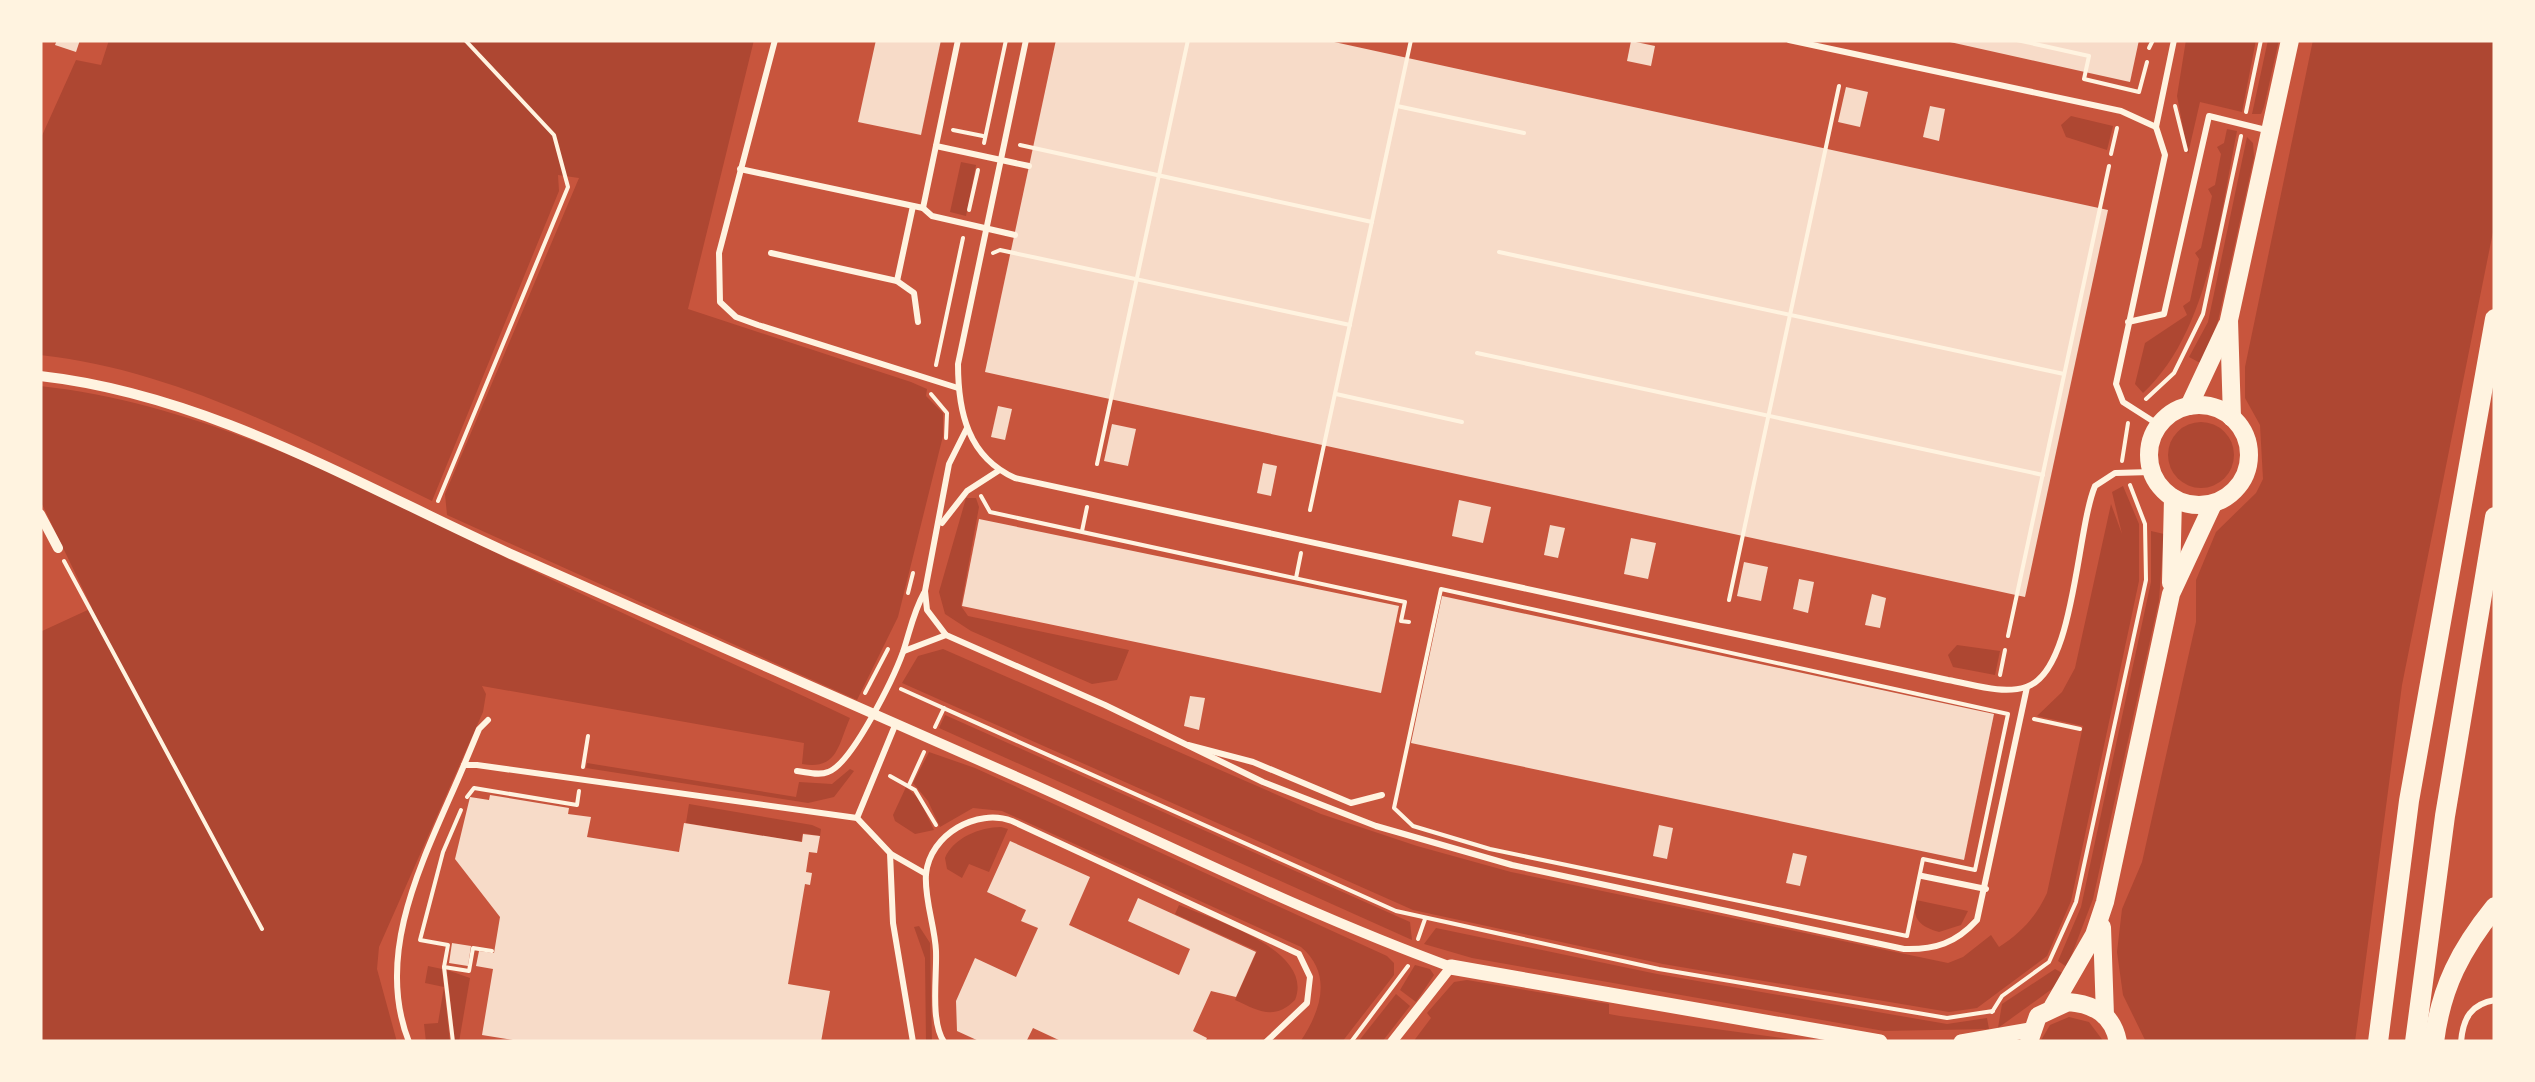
<svg xmlns="http://www.w3.org/2000/svg" width="2535" height="1082" viewBox="0 0 2535 1082" font-family="Rubik,sans-serif">
<style>
.green{fill:#ae4732}
.building{fill:#f7dbc8}
.lines{fill:none;stroke-linecap:round;stroke-linejoin:round}
.path{stroke:#fff3e0;stroke-width:4}
.service{stroke:#fff3e0;stroke-width:6}
.minor{stroke:#fff3e0;stroke-width:10}
.tertiary{stroke:#fff3e0;stroke-width:15}
.secondary{stroke:#fff3e0;stroke-width:18}
.trunk{stroke:#fff3e0;stroke-width:20}
</style>
<rect width="100%" height="100%" fill="#c8553d"/>
<g class="green">
<path d="M 109,40 L 754,40 L 688,309 L 911,382 L 927,389 L 926,396 L 943,413 L 943,436 L 898,617 L 857,700 L 447,515 L 445,494 L 579,178 L 558,175 L 559,191 L 432,501 C 307,441 179,370 40,355 L 40,140 L 76,60 L 101,65 Z"/>
<polygon points="2186,40 2256,40 2242,112 2200,102 2188,154 2177,96"/>
<polygon points="2268,40 2279,40 2264,107 2261,114 2252,114"/>
<polygon points="2313,40 2495,40 2495,222 2402,685 2355,1042 2146,1042 2123,995 2117,952 2122,909 2142,862 2196,622 2196,580 2216,532 2256,493 2263,479 2260,425 2245,398 2245,367"/>
<polygon points="2071,116 2113,126 2107,150 2066,137 2061,125"/>
<path d="M 2227,129 L 2237,131 C 2220,215 2209,332 2143,393 L 2135,384 L 2145,343 L 2187,315 L 2183,306 L 2190,301 L 2199,259 L 2195,253 L 2201,248 L 2212,196 L 2208,189 L 2215,185 L 2221,154 L 2217,147 L 2224,143 Z"/>
<polygon points="2247,137 2253,143 2254,157 2218,321 2202,364 2189,357 2208,322"/>
<polygon points="961,162 976,165 966,216 950,212"/>
<path d="M 40,386 C 197,403 346,478 486,548 C 606,607 729,661 850,718 C 838,745 838,770 802,764 L 804,743 L 482,686 L 486,694 L 483,712 L 379,947 L 377,969 L 397,1042 L 40,1042 L 40,632 L 92,608 L 40,500 Z"/>
<circle cx="2201" cy="455" r="33"/>
<path d="M 2123,486 L 2139,524 L 2139,581 L 2071,901 L 2047,956 L 1977,1008 L 1949,1012 L 1663,964 L 1413,910 L 902,683 L 918,656 L 943,649 L 1321,814 L 1417,846 L 1511,872 L 1948,963 L 1963,957 L 1991,935 L 1999,947 C 2021,933 2036,917 2047,893 L 2083,726 L 2037,716 L 2062,692 L 2075,668 L 2111,504 L 2122,534 L 2112,492 Z"/>
<polygon points="966,498 976,498 979,507 961,606 968,616 1129,650 1117,680 1092,684 971,631 945,614 939,592"/>
<polygon points="2151,531 2164,534 2159,600 2093,899 2067,967 2058,961 2081,907 2151,582"/>
<polygon points="1957,645 2000,651 1995,675 1953,667 1948,655"/>
<polygon points="945,715 1410,922 1412,940 939,728"/>
<path d="M 929,752 L 975,768 L 1387,956 L 1394,963 L 1394,975 L 1342,1042 L 1300,1042 C 1321,1011 1333,974 1301,947 L 1002,811 L 973,808 L 940,827 L 928,801 L 913,783 Z"/>
<polygon points="587,763 796,797 799,782 832,784 850,769 854,771 834,797 808,803 586,768"/>
<polygon points="906,787 919,799 934,830 915,834 895,821 893,815"/>
<polygon points="689,804 812,825 821,829 820,836 803,833 801,842 686,823"/>
<path d="M 1001,827 L 1008,829 L 989,872 L 969,864 L 962,878 L 947,869 L 945,858 C 953,838 980,827 1001,827 Z"/>
<path d="M 1916,900 L 1968,911 L 1961,925 L 1939,932 C 1921,927 1911,919 1916,900 Z"/>
<path d="M 1179,905 C 1214,920 1315,950 1295,1000 C 1274,1021 1259,1011 1235,1000 L 1257,951 L 1175,914 Z"/>
<polygon points="919,926 930,943 932,1042 926,1042 925,958 914,927"/>
<polygon points="1436,928 1657,974 1947,1024 1987,1018 1989,1029 1884,1031 1472,958 1424,944"/>
<polygon points="1415,965 1430,969 1434,975 1416,1002 1400,990"/>
<polygon points="428,966 442,969 450,1042 426,1042 424,1024 438,1023 444,987 425,983"/>
<polygon points="2055,969 2064,974 2056,986 1998,1028 2002,1004"/>
<polygon points="447,970 470,978 459,1042 455,1042"/>
<polygon points="1467,980 1609,1004 1609,1014 1620,1016 1812,1042 1413,1042 1431,1018 1427,1013 1454,982"/>
<polygon points="1396,994 1410,1006 1382,1042 1358,1042"/>
<polygon points="2069,1017 2089,1022 2104,1042 2040,1042 2050,1025"/>
</g>
<g class="building">
<polygon points="57,40 80,40 76,52 55,45"/>
<polygon points="876,40 941,40 921,135 858,122"/>
<polygon points="1056,40 1325,40 2108,210 2025,597 985,372"/>
<polygon points="1941,40 2139,40 2130,82"/>
<polygon points="1631,41 1655,46 1651,66 1627,61"/>
<polygon points="1846,87 1868,92 1860,127 1838,122"/>
<polygon points="1930,106 1945,109 1939,141 1923,137"/>
<polygon points="998,406 1012,409 1005,440 991,437"/>
<polygon points="1112,424 1136,429 1128,466 1104,461"/>
<polygon points="1263,463 1277,466 1271,496 1257,493"/>
<polygon points="1459,500 1491,507 1483,543 1452,536"/>
<polygon points="979,519 1399,606 1381,693 962,606"/>
<polygon points="1550,525 1565,528 1558,558 1544,555"/>
<polygon points="1631,538 1656,543 1648,579 1624,574"/>
<polygon points="1744,562 1768,567 1761,601 1737,596"/>
<polygon points="1799,579 1814,582 1808,613 1793,609"/>
<polygon points="1872,594 1886,598 1880,628 1865,625"/>
<polygon points="1442,596 1994,714 1964,860 1411,743"/>
<polygon points="1190,696 1205,698 1199,730 1184,726"/>
<polygon points="490,795 569,808 568,814 591,817 587,837 679,852 684,823 802,842 803,834 820,836 817,853 809,852 806,872 812,873 810,885 805,884 788,984 830,991 821,1042 526,1042 482,1035 493,969 476,966 479,951 494,953 500,917 455,859 470,797 489,800"/>
<polygon points="1659,825 1673,828 1667,859 1653,856"/>
<polygon points="1010,841 1090,877 1069,925 1179,975 1190,949 1128,921 1138,898 1256,952 1236,997 1211,991 1193,1031 1207,1038 1205,1042 1063,1042 1033,1028 1026,1042 981,1042 957,1031 956,1001 975,958 1016,977 1038,928 1021,921 1026,910 987,892"/>
<polygon points="1793,853 1807,856 1800,886 1786,883"/>
<polygon points="452,943 471,946 468,966 449,963"/>
</g>
<g class="lines">
<g class="path">
<polyline points="2017,40 2089,56 2084,79 2139,92 2147,62"/>
<polyline points="2149,48 2153,40"/>
<polyline points="1397,106 1524,133"/>
<polyline points="2175,106 2186,150"/>
<polyline points="2246,112 2261,40"/>
<polyline points="953,130 983,136"/>
<polyline points="984,143 1006,40"/>
<polyline points="1020,145 1372,222"/>
<polyline points="2111,154 2117,128"/>
<polyline points="969,210 978,170"/>
<polyline points="1499,252 2064,374"/>
<polyline points="993,253 1000,250 1350,325"/>
<polyline points="1477,353 2043,475"/>
<polyline points="936,365 963,238"/>
<polyline points="931,394 947,413 946,438"/>
<polyline points="1336,394 1462,422"/>
<polyline points="2146,399 2174,373 2203,314 2241,136"/>
<polyline points="2122,461 2128,423"/>
<polyline points="1097,464 1188,40"/>
<polyline points="981,496 990,512 1405,602 1401,621 1409,622"/>
<polyline points="438,501 568,187 554,135 465,40"/>
<polyline points="1310,510 1411,40"/>
<polyline points="1082,531 1087,507"/>
<polyline points="64,561 262,929"/>
<polyline points="1296,578 1301,553"/>
<polygon points="1441,589 2008,714 1975,870 1923,859 1907,936 1490,849 1413,826 1394,808"/>
<polyline points="908,593 913,573"/>
<polyline points="1729,600 1839,86"/>
<polyline points="2008,636 2109,166"/>
<polyline points="2000,675 2005,650"/>
<polyline points="901,689 1396,911 1659,969 1947,1018 1993,1011"/>
<polyline points="865,693 888,649"/>
<polyline points="2034,719 2080,729"/>
<polyline points="935,727 944,708"/>
<polyline points="583,767 588,736"/>
<polyline points="890,776 915,790 936,825"/>
<polyline points="909,785 924,752"/>
<polyline points="467,797 474,788 577,805 579,791"/>
<polyline points="461,810 443,852 420,940 448,945 444,967 469,971 473,948 492,951"/>
<polyline points="1418,939 1425,919"/>
<polyline points="444,967 453,1042"/>
<polyline points="1992,1012 2002,996 2049,962 2076,902 2146,580 2145,524 2130,485"/>
<polyline points="1351,1042 1408,966"/>
</g>
<g class="service">
<polyline points="775,40 719,253 720,302 736,317 758,325 958,388"/>
<path d="M 1026,40 L 958,364 C 958,412 968,457 1015,478 L 1948,680 C 1972,684 2002,695 2026,687 C 2075,672 2076,532 2095,486 L 2115,473 L 2151,472"/>
<polyline points="1789,40 2121,111 2156,127"/>
<polyline points="936,146 1029,166"/>
<polyline points="740,169 923,208 958,40"/>
<polyline points="923,208 932,216 1015,235"/>
<polyline points="771,253 897,281 914,293 918,322"/>
<polyline points="897,281 913,206"/>
<polyline points="2128,322 2164,314 2209,116 2266,130"/>
<polyline points="2159,425 2123,402 2116,384 2165,155 2156,127 2174,40"/>
<path d="M 967,428 L 949,464 L 925,591 L 927,610 L 946,635 L 1105,705 L 1263,782 L 1376,826 L 1512,865 L 1904,949 C 1935,950 1956,943 1977,920 L 2027,687"/>
<polyline points="942,523 967,491 998,471"/>
<polyline points="904,651 946,635"/>
<polyline points="1188,745 1253,762 1351,803 1382,795"/>
<polyline points="464,765 479,729 488,720"/>
<path d="M 797,771 C 807,772 819,776 828,772 C 852,764 894,677 903,652 C 910,631 913,613 924,593"/>
<polyline points="857,818 896,723"/>
<polyline points="891,854 926,874"/>
<polyline points="1922,876 1986,889"/>
<path d="M 409,1042 C 372,949 428,851 464,765 L 477,765 L 857,818 L 890,853 L 893,923 L 913,1042"/>
<path d="M 944,1042 C 930,1021 937,977 936,951 C 935,927 924,898 926,874 C 930,834 977,808 1012,821 L 1299,954 L 1310,977 L 1307,1003 L 1266,1042"/>
<path d="M 2461,1042 C 2463,1018 2471,1004 2495,1000"/>
</g>
<g class="minor">
<path d="M 40,376 C 210,395 360,486 513,555 C 687,633 861,707 1035,785 C 1173,847 1309,915 1451,967 L 1392,1042"/>
<polyline points="40,514 58,548"/>
</g>
<g class="tertiary">
<polyline points="1451,967 1880,1042"/>
<polyline points="1961,1042 2030,1030"/>
</g>
<g class="secondary">
<circle cx="2199" cy="455" r="50"/>
<polyline points="2189,406 2227,325"/>
<polyline points="2232,418 2229,320 2290,40"/>
<polyline points="2171,583 2173,498"/>
<polyline points="2102,927 2105,1016"/>
<polyline points="2053,1006 2094,935 2105,902 2171,594 2213,504"/>
<path d="M 2029,1042 L 2038,1016 L 2068,1002 C 2094,1004 2113,1015 2118,1042"/>
</g>
<g class="trunk">
<polyline points="2378,1042 2409,801 2495,319"/>
<polyline points="2415,1042 2445,816 2495,517"/>
<path d="M 2434,1042 C 2441,987 2461,949 2495,907"/>
</g>
</g>
<rect width="2535" height="1082" fill="none" stroke="#fff3e0" stroke-width="85"/>
</svg>
